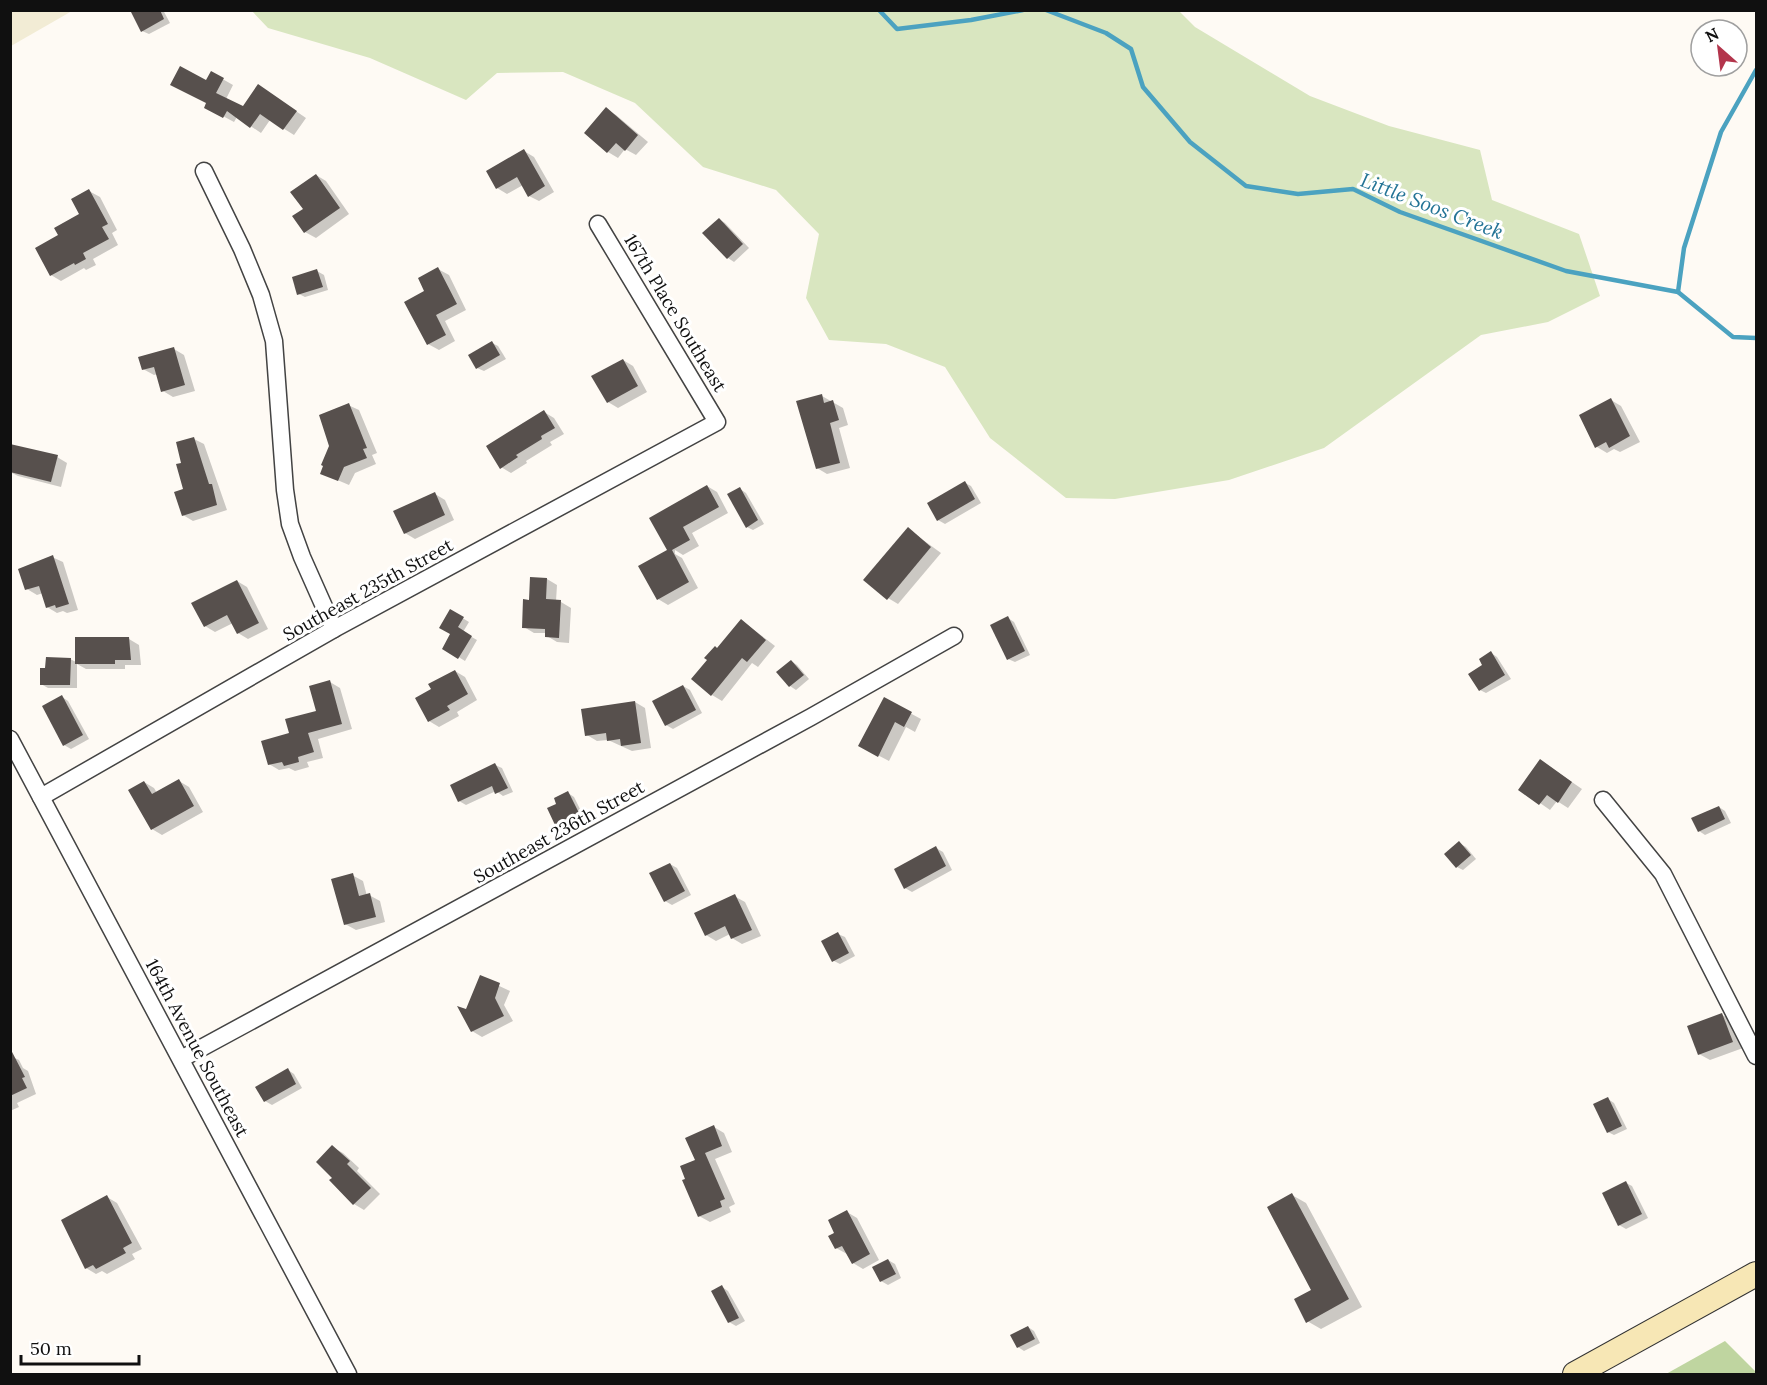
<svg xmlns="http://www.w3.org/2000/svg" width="1767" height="1385" viewBox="0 0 1767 1385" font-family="Lora,serif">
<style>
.farmland{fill:#f2ecd5}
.green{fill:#d9e6c0}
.forest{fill:#bfd5a0}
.shadow{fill:#0003}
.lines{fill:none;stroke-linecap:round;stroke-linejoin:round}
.stream{stroke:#4ba2c0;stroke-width:4.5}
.building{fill:#57504d}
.minor-casing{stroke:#434343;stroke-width:19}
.secondary-casing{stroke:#323232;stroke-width:26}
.minor{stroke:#fff;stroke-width:16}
.secondary{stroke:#f7e7b5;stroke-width:24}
.labels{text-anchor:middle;stroke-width:6;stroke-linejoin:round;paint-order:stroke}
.street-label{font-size:18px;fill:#101010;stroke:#fff}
.water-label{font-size:20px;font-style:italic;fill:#247496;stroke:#fff}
</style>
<rect width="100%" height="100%" fill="#fefaf4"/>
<polygon class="farmland" points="11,10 72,10 72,11 11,46"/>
<polygon class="green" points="252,11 1179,11 1195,27 1310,96 1389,126 1480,150 1492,200 1579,234 1600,296 1548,322 1481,335 1324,448 1229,480 1115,499 1066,498 990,438 945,367 886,344 829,340 806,298 819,234 776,190 703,167 635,103 563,72 497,73 466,100 370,58 268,28"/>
<polygon class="forest" points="1725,1341 1756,1372 1756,1374 1666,1374"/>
<g class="shadow">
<polygon points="132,10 163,10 170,23 149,34 142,31"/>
<polygon points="212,73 233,85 226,99 243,108 268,92 306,118 294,135 270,120 261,133 237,117 234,122 206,107 207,82"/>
<polygon points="606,109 616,115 648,142 636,155 625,149 618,158 608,152"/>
<polygon points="524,151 534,157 554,192 539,201 529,196 523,185 507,194 497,188"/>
<polygon points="316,175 326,181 349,214 316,238 305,232 305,209"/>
<polygon points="89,191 100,197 117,230 112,233 118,245 93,259 96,265 86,270 84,268 61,281 51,275 60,236 81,214"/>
<polygon points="719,219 725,223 749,248 734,262 728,258"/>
<polygon points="438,269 449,275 466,310 445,321 455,341 439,350 428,344 426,291"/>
<polygon points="317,271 324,275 328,290 305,297 299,294"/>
<polygon points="492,343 498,346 506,359 484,371 477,368"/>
<polygon points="174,349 184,355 195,391 173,397 163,391 158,374 154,375 143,369"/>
<polygon points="623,360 633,366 647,392 618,408 608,402"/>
<polygon points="822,396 843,408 848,425 839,428 850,468 827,474 817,468"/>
<polygon points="1611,400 1621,406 1640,442 1620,452 1614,449 1607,453 1597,447"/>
<polygon points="348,405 359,410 377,453 372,455 376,464 355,473 349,485 321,473"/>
<polygon points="544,412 554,418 564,434 550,442 552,445 526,461 527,463 511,473 501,467"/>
<polygon points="194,439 204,444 227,510 193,521 183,515 185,490 183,464"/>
<polygon points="57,457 67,463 61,487 18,476 10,472"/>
<polygon points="965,483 971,486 981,503 945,524 938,520"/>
<polygon points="707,486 717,492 728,513 692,533 699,546 683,555 675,550 675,554 682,558 698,588 668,605 658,599 669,551"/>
<polygon points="740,489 746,493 764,524 753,530 747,527"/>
<polygon points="435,494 445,500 454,520 415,539 405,533"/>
<polygon points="908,529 941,553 898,604 888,598"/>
<polygon points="52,557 63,562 78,610 67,613 63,611 57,613 47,607 43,593 37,595 27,589"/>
<polygon points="531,579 547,579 557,585 556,601 561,602 571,608 569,643 557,642 547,636 547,633 534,633 524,627 530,601"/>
<polygon points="237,581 247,587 268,629 248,639 238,633 233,623 215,632 205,626"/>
<polygon points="451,611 469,622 463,632 477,640 465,661 444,648 452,634"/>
<polygon points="1008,618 1014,622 1030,655 1015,662 1008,659"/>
<polygon points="741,620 775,646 758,667 752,663 722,701 712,695 718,649"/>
<polygon points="129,639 139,645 141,665 125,665 125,669 86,669 77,664 77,688 48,688 41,684 70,659 76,662"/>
<polygon points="1491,653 1497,657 1511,679 1486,693 1480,690 1485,665"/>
<polygon points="791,661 797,665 809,679 796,690 790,686"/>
<polygon points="455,671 465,677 477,700 457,712 459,716 439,727 429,721 433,690"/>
<polygon points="330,682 340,688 352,729 318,739 323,758 307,762 309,767 295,771 289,768 279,770 269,764 291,735 317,712"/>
<polygon points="683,686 690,690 702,713 673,729 666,725"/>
<polygon points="62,697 68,701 89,739 71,749 64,745"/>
<polygon points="884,699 921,719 915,732 906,727 889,761 868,750"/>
<polygon points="635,702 645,708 651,748 632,751 608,740 597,741 587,735"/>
<polygon points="495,765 502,768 513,792 503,796 496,791 466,805 459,801"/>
<polygon points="1550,767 1582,789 1568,808 1557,801 1550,810 1520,789"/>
<polygon points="179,781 189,787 203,812 162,835 152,829 144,782 154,788 157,793"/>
<polygon points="568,793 574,797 584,817 563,828 556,824 558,804"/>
<polygon points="1719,807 1725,811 1731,823 1705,835 1699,831"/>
<polygon points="1459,843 1466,847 1476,859 1463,870 1457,867"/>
<polygon points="936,848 943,852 952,870 912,892 905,888"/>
<polygon points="670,864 677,868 691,895 672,905 665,901"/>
<polygon points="352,875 363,881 367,896 369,895 380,901 385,922 356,930 345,924"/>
<polygon points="734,896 745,902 761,936 742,944 732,938 730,934 716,941 706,935"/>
<polygon points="838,934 845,937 855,956 840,964 834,961"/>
<polygon points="480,977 510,991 504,1005 513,1021 482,1037 472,1031 467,1011"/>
<polygon points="1722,1015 1732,1020 1743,1048 1710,1060 1699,1054"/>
<polygon points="10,1056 19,1060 23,1068 28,1071 36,1094 17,1103 19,1107 10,1111"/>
<polygon points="288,1070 294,1074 302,1088 272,1105 265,1101"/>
<polygon points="1608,1099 1614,1103 1627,1129 1614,1135 1608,1132"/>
<polygon points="714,1127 724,1133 732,1152 715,1159 735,1204 729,1207 731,1212 710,1222 699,1216 697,1161"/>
<polygon points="332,1147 343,1153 359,1168 357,1171 380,1194 364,1210 354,1204 334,1178"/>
<polygon points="1626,1183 1632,1186 1648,1218 1626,1229 1619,1225"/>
<polygon points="1292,1195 1306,1203 1362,1307 1321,1329 1307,1321 1313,1290"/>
<polygon points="107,1197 117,1203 142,1249 132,1254 135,1259 107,1274 102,1271 96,1274 86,1268"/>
<polygon points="847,1212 857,1218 879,1260 863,1269 853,1263 847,1254 836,1248 836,1233"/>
<polygon points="888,1260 895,1264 901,1278 888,1285 881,1281"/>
<polygon points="722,1287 728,1291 745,1321 736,1326 729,1322"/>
<polygon points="1028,1327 1034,1331 1040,1343 1024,1351 1018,1347"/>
</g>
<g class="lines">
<g class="stream">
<polyline points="879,10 897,29 971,20 1023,10"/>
<polyline points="1046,10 1106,33 1131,49 1143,87 1190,142 1246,186 1298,194 1353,189 1400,212 1566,271 1678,292 1733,337 1756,338"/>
<polyline points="1678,292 1684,248 1721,132 1756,70"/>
</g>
</g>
<g class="building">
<polygon points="130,10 160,10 164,19 141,32"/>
<polygon points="180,66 206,80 211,71 224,78 216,93 243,106 258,84 297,111 283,130 260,114 250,128 227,111 223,118 204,108 206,103 170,85"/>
<polygon points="606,107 638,135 625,151 616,143 607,153 584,133"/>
<polygon points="524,149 545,186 528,197 517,177 496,189 486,171"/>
<polygon points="316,174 340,208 304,233 292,216 303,209 290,192"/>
<polygon points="89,189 108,224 102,227 109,239 83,253 86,259 75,265 74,263 50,276 35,248 58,235 54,228 79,214 71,199"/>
<polygon points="719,218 743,244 727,259 702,233"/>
<polygon points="438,267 457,304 436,315 446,335 427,345 404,302 424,291 418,278"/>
<polygon points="317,269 323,287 297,295 292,277"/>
<polygon points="492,341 500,355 476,369 468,355"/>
<polygon points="174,347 185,385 161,392 154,367 142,370 138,357"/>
<polygon points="623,359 638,386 607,403 591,376"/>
<polygon points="822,394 824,403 833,400 839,420 830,423 840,463 816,469 796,401"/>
<polygon points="1611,398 1630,436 1609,448 1606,442 1595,448 1579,415"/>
<polygon points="349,403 367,448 363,449 367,458 344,467 338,481 320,474 323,466 321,465 329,446 319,415"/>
<polygon points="544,410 555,428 541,436 542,439 516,455 518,457 500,469 486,446"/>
<polygon points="194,437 209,484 212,484 217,505 182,516 174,492 183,489 176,464 181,463 176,442"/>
<polygon points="10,444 58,455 51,482 10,472"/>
<polygon points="965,481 975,499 937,521 927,503"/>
<polygon points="707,485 719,507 683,527 690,540 672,550 689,582 657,600 638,566 667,550 649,518"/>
<polygon points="740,487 758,520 746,528 727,494"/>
<polygon points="435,492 445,515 404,534 393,511"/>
<polygon points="908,527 931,547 887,600 863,580"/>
<polygon points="53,555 69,604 56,608 55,605 46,608 39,586 25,590 18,569"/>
<polygon points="530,577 547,578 546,599 561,600 559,638 545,637 545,629 522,628 523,599 529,600"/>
<polygon points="237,580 259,623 237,634 227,615 204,627 191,603"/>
<polygon points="450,609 464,617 458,627 472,636 458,659 442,649 450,634 439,628"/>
<polygon points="1008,616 1025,651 1007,660 990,625"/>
<polygon points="741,619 766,640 747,662 742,658 711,696 691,679 707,660 704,658 715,646 717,648"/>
<polygon points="75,637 129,637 131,660 115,660 115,664 75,664"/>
<polygon points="1491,651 1505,675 1479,691 1468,674 1482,665 1479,659"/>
<polygon points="46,657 71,658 70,685 40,685 40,668 45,668"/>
<polygon points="791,660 804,675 789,687 776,672"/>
<polygon points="455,670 468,694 447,706 450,710 428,722 415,698 431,689 428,684"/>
<polygon points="330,680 342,724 308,733 314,752 298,757 299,762 284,766 282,762 268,765 261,741 289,733 285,719 316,711 309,686"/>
<polygon points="683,685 696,710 665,726 652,701"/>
<polygon points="62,695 83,735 63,746 42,706"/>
<polygon points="884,697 912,712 904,727 895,722 878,757 858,746"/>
<polygon points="635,701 641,743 621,746 620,739 607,741 606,733 585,736 581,709"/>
<polygon points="1540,759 1572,782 1558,803 1547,795 1539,805 1518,790"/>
<polygon points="495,763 508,788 495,794 492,786 458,802 450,785"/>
<polygon points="179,779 194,806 151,830 128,790 144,781 152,794"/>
<polygon points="568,791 579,813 555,825 547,808 556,804 554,798"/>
<polygon points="1719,806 1725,819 1698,832 1691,818"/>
<polygon points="1459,841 1471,855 1456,868 1444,854"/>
<polygon points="936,846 946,866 904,889 894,869"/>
<polygon points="670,863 685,891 664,902 649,873"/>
<polygon points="353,873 359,896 370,893 376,917 344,925 331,879"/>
<polygon points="735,894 752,930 731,939 725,926 705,936 694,913"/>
<polygon points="838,932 849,953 832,962 821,941"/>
<polygon points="480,975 500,983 495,998 504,1016 471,1032 457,1006 466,1009"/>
<polygon points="1722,1013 1733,1042 1698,1055 1687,1026"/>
<polygon points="10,1048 25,1077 22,1078 27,1088 10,1096"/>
<polygon points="288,1068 296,1084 264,1102 255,1087"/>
<polygon points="1608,1097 1622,1126 1607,1133 1593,1104"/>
<polygon points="714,1125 722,1146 705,1153 725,1199 720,1201 722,1207 698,1217 682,1180 685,1179 680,1166 695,1160 685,1138"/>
<polygon points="332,1145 350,1161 347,1164 371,1188 353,1205 329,1180 332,1178 316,1162"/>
<polygon points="1626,1181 1642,1214 1618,1226 1602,1193"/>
<polygon points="1292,1193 1349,1299 1306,1323 1294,1299 1311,1290 1267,1207"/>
<polygon points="107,1195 132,1243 123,1248 126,1253 96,1269 93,1265 85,1269 61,1220"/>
<polygon points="847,1210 870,1254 852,1264 842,1246 835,1249 828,1236 834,1233 828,1220"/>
<polygon points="888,1259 896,1274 880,1282 872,1267"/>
<polygon points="722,1285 739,1318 728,1323 711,1291"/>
<polygon points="1028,1326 1035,1339 1017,1348 1010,1335"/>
</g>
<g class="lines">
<g class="minor-casing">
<g id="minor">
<polyline points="204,171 242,249 261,295 274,341 285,490 290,524 302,557 334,629"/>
<polyline points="10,739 348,1374"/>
<polyline points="41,797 334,629 717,422 598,224"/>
<polyline points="1603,800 1663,874 1756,1056"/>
<polyline points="181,1059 811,717 954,636"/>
</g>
</g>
<g class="secondary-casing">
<polyline id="secondary" points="1575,1374 1756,1274"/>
</g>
<use href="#minor" class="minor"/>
<use href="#secondary" class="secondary"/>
</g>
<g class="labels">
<g class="street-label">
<text transform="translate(675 313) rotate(59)" y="6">167th Place Southeast</text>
<text transform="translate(368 590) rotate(-29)" y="6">Southeast 235th Street</text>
<text transform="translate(559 832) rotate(-29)" y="6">Southeast 236th Street</text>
<text transform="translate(197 1048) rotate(62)" y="6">164th Avenue Southeast</text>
</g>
<g class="water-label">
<text transform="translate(1432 206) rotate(21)" y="7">Little Soos Creek</text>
</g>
</g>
<rect width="1767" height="1385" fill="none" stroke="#101010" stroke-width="24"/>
<g transform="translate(1719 48) rotate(332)"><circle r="28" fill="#ffffff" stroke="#9f9f9f" stroke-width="1.5"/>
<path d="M0-4.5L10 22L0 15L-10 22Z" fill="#b3354c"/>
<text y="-9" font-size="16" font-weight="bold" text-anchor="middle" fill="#101010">N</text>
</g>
<path d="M21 1355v9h118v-9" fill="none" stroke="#101010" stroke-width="3"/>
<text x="30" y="1355" font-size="18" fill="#101010" stroke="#ffffff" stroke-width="4.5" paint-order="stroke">50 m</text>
</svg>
